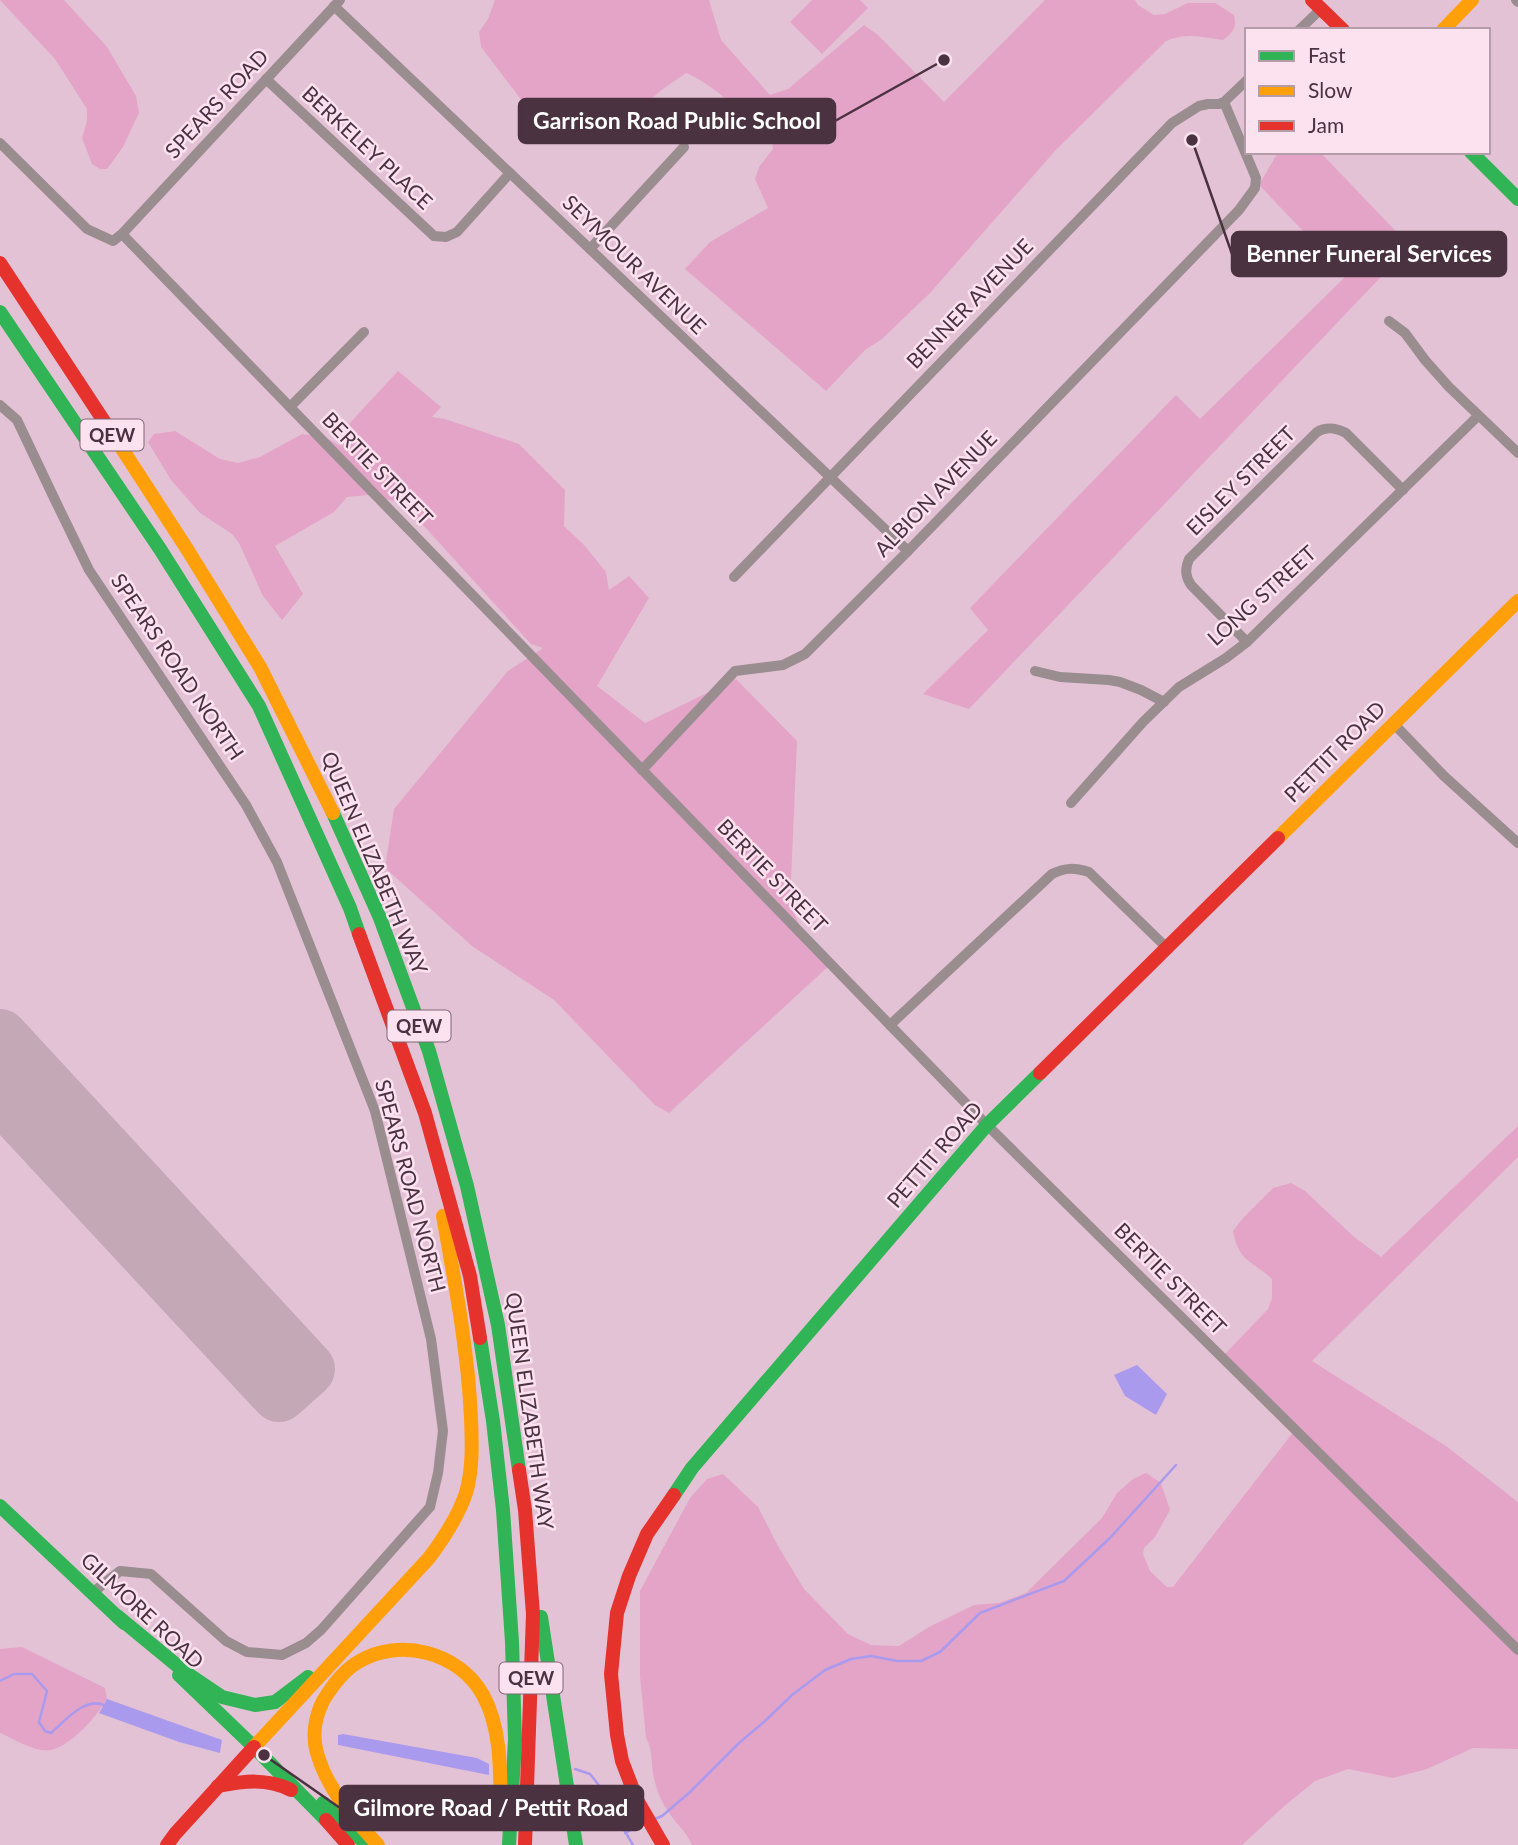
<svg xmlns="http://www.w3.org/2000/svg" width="1518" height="1845" viewBox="0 0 1518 1845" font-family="Lato,sans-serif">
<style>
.green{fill:#e3a4c8}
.water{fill:#aa9aee}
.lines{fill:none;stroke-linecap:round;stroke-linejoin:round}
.stream{stroke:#aa9aee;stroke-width:2.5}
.runway{stroke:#c4a8b6;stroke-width:56}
.street{stroke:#9a8d8f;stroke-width:10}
.fast{stroke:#30b455;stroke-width:14}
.slow{stroke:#ff9f0a;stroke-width:14}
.jam{stroke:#e5322d;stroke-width:14}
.labels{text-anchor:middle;stroke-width:5;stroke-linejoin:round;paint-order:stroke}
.shield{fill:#fce2ef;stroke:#806774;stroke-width:2}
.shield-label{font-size:19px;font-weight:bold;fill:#4b3240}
.street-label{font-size:21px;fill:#4b3240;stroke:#fce2ef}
.leader{fill:none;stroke:#4b3240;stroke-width:2.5}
.callout-dot{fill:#4b3240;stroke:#fce2ef;stroke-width:2.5}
.callout{fill:#4b3240;stroke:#4b3240;stroke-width:2.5}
.callout-label{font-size:23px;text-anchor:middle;font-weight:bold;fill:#fff}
</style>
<rect width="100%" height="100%" fill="#e4c2d5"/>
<g class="green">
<polygon points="0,0 64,0 107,47 136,96 139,113 123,147 107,169 100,169 92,164 82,138 87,121 87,109 55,59"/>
<path d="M 495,0 L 709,0 L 721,40 L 770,95 L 788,89 L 864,25 L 878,35 L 944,102 L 1045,0 L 1135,0 L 1138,5 L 1154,15 L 1165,14 L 1188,3 L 1215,3 L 1234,15 C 1237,27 1233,33 1223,40 C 1204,37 1185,32 1166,41 L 1055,151 L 930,293 L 882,339 L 865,350 L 826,391 L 685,269 L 710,242 L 768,208 L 755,179 L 759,167 L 773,149 L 772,141 C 745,118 719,87 686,73 L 663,89 L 619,125 L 589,122 L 572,133 L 564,135 L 547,130 L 530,111 L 481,47 L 479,32 L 488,19 Z"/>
<polygon points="812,0 860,0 868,8 822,54 790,22"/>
<polygon points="1278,152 1320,152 1411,247 1397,260 969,709 923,694 988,630 970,608 1176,395 1200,419 1346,276 1259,185"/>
<polygon points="398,371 441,407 432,417 445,419 519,444 565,490 564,526 584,545 606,572 609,590 629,576 649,598 597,686 645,723 736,679 797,741 790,904 802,931 832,963 669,1113 655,1105 554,1000 472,946 385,868 394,809 508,671 543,648 531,644 414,515 398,502 368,495 347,497 334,512 275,546 303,594 282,620 263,596 239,543 232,534 200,513 171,480 148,442 154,434 175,431 220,459 238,463 260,457 302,434 325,437 342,447 335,439"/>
<path d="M 1518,1126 L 1518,1157 L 1312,1361 L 1446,1446 L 1518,1502 L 1518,1749 L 1473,1748 L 1427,1769 L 1393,1778 L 1348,1769 L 1315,1781 L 1282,1808 L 1242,1845 L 692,1845 C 686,1831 674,1822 666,1808 C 661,1801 657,1790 655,1782 C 650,1767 654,1751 646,1738 L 640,1676 L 640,1591 L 690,1498 L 707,1479 L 723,1474 L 758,1507 L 778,1546 L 804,1589 L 848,1634 L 871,1645 L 899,1646 L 929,1627 L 974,1605 L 999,1603 L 1026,1593 L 1102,1518 L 1117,1493 L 1133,1479 L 1146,1473 L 1161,1483 L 1170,1510 L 1155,1537 L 1144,1548 L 1143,1554 L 1150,1571 L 1167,1587 L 1173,1587 L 1294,1431 L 1225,1354 L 1268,1309 L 1272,1298 L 1272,1279 C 1252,1260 1239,1263 1233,1231 L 1244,1217 L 1273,1188 L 1291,1183 L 1305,1191 L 1353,1236 L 1381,1257 Z"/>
<path d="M 22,1647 L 105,1688 L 107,1699 C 97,1716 72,1745 51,1750 C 36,1753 14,1739 0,1733 L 0,1649 Z"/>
</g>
<g class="water">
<polygon points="1137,1365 1167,1394 1156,1415 1125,1396 1114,1375"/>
<polygon points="107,1699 222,1740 220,1753 179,1742 99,1713"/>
<polygon points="343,1734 477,1758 489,1764 489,1775 338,1745 338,1735"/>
</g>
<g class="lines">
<g class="stream">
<path d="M 0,1681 L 14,1674 L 32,1674 L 47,1691 L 39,1722 L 45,1731 L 51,1733 C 65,1721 86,1695 106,1706"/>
<polyline points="575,1769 590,1774 605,1793 613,1811 633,1845"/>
<polyline points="655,1819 662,1816 689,1793 739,1743 765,1721 792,1695 825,1670 851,1659 871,1656 897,1661 921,1661 940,1652 980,1613 1064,1581 1110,1538 1176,1465"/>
<polyline points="625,1833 643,1824"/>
</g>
<polyline class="runway" points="0,1037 307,1369 279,1394 0,1094"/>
<g class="street">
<polyline points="1516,0 1518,2"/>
<polyline points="334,6 908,551"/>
<polyline points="1299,30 1321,9"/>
<polyline points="266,79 434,236 446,237 457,232 510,173"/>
<polyline points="0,143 87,229 113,241 122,234 340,0"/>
<polyline points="122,234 987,1125 1518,1650"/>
<polyline points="590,249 684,147"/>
<polyline points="1389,321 1405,333 1425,360 1449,387 1518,453"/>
<polyline points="0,405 17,420 55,500 89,570 246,805 277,862 375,1111 431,1339 443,1431 438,1473 430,1507 321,1630 306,1643 282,1655 247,1652 226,1641 151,1574 120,1571 92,1593"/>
<polyline points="290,407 364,332"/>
<polyline points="734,577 1172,123 1199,106 1208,104 1219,104 1224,102 1247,80"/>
<path d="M 1247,642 L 1191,585 C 1185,576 1185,569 1189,559 L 1317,432 C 1327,426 1336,428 1346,433 L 1403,490"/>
<polyline points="1035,671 1060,677 1109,680 1120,682 1141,690 1164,702"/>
<polyline points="1394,724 1444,776 1518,843"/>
<polyline points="642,770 735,671 783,665 805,654 908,551 1239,210 1255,188 1256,178 1224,102"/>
<polyline points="1071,803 1143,722 1179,687 1226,658 1247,642 1478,416"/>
<path d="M 890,1025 L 1052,874 C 1066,867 1075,868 1089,872 L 1167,948"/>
</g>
<g class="fast">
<polyline points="1471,152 1518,199"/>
<polyline points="0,312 160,549 259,706 350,908 359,934"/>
<polyline points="333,813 380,918 429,1051 467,1186 498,1325 519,1470"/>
<polyline points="480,1338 493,1421 503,1510 512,1642 515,1740 509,1845"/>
<polyline points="674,1495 692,1468 987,1125 1040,1073"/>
<polyline points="0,1506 124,1623"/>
<polyline points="117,1616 185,1672 222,1697 255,1705 275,1702 308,1677"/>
<polyline points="541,1617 576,1845"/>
<polyline points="179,1675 254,1747 332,1826"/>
<polyline points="323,1803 367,1845"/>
</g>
<g class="slow">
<polyline points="1443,30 1472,0"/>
<polyline points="117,441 187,549 260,667 333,813"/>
<polyline points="1278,838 1518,601"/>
<path d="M 254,1747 L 429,1558 C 444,1538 458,1517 466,1493 C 473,1469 472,1443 471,1418 C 468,1350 455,1283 443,1216"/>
<path d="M 378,1845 C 353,1818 327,1789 317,1753 C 312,1736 315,1717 323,1701 C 332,1686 343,1671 358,1662 C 400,1637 459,1652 483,1695 C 503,1731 500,1780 501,1820"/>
</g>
<g class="jam">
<polyline points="1312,0 1343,30"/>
<polyline points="0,263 117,441"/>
<polyline points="359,934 425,1113 470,1276 480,1338"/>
<polyline points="1040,1073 1278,838"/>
<polyline points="519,1470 525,1510 533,1614 525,1845"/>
<path d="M 218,1786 C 244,1781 267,1778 291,1790"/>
<polyline points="326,1820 348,1845"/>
<polyline points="167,1845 175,1834 254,1747"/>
<polyline points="663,1845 637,1800 622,1761 617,1735 611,1674 617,1613 629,1576 647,1534 674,1495"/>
</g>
</g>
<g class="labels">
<g class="shield">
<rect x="80.5" y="419.5" width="63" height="31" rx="5"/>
<rect x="387.5" y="1010.5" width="63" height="31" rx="5"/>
<rect x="499.5" y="1662.5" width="63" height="31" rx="5"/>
</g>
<g class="shield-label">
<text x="112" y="442">QEW</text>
<text x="419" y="1033">QEW</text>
<text x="531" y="1685">QEW</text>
</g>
<g class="street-label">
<text transform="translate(217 104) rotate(-47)" y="7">SPEARS ROAD</text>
<text transform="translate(367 148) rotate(43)" y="7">BERKELEY PLACE</text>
<text transform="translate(634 265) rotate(44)" y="7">SEYMOUR AVENUE</text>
<text transform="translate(970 304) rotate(-46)" y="7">BENNER AVENUE</text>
<text transform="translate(377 469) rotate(46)" y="7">BERTIE STREET</text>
<text transform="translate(1241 481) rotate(-45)" y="7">EISLEY STREET</text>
<text transform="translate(936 494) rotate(-46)" y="7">ALBION AVENUE</text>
<text transform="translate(1262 596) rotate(-42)" y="7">LONG STREET</text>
<text transform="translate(177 667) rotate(56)" y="7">SPEARS ROAD NORTH</text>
<text transform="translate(1335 752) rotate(-45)" y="7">PETTIT ROAD</text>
<text transform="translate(374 863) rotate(67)" y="7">QUEEN ELIZABETH WAY</text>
<text transform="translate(772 876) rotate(46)" y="7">BERTIE STREET</text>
<text transform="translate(935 1155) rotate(-49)" y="7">PETTIT ROAD</text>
<text transform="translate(410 1186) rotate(75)" y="7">SPEARS ROAD NORTH</text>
<text transform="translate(1170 1279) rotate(45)" y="7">BERTIE STREET</text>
<text transform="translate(529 1411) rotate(82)" y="7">QUEEN ELIZABETH WAY</text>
<text transform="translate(142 1611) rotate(43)" y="7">GILMORE ROAD</text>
</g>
</g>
<path class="leader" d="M944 60L835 121M1192 140L1232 254M264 1755L340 1808"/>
<g class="callout-dot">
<circle cx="944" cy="60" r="7"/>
<circle cx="1192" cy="140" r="7"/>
<circle cx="264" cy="1755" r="7"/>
</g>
<g class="callout">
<rect x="519" y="99" width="316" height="44" rx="7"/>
<rect x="1232" y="232" width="274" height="44" rx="7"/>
<rect x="340" y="1786" width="303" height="44" rx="7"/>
</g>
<g class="callout-label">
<text x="677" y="129">Garrison Road Public School</text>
<text x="1369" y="262">Benner Funeral Services</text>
<text x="491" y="1816">Gilmore Road / Pettit Road</text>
</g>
<rect x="1245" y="28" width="245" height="126" fill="#fce2ef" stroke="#b59ca9" stroke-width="2"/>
<rect x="1259" y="51" width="35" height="10" fill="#30b455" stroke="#b59ca9" stroke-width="2"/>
<text x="1308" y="63" font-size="21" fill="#4b3240">Fast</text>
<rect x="1259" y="86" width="35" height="10" fill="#ff9f0a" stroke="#b59ca9" stroke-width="2"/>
<text x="1308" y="98" font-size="21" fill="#4b3240">Slow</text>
<rect x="1259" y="121" width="35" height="10" fill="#e5322d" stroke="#b59ca9" stroke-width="2"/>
<text x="1308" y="133" font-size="21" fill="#4b3240">Jam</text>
</svg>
